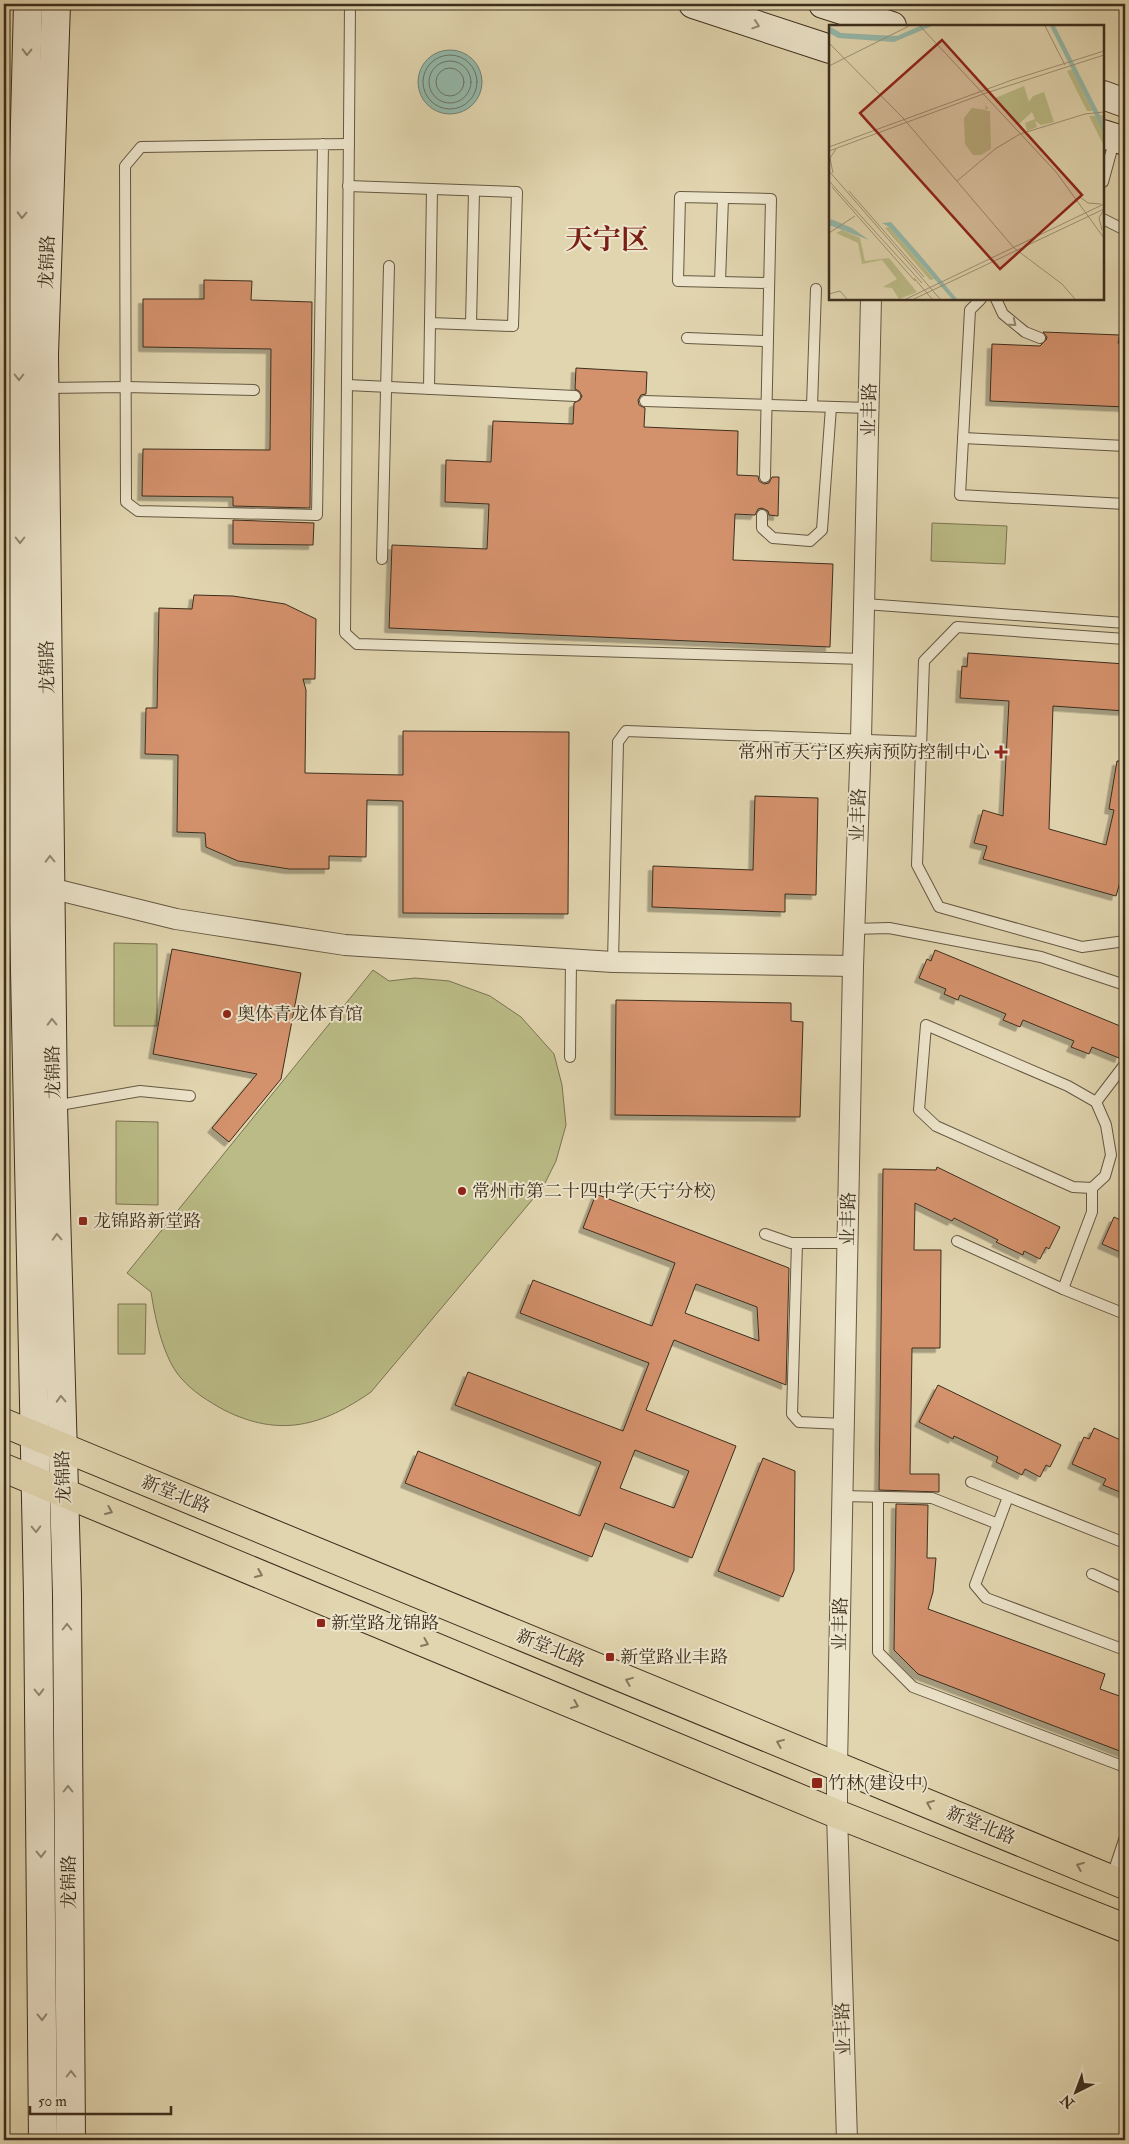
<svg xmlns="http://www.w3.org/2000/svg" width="1129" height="2144" viewBox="0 0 1129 2144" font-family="'IM FELL Double Pica','Noto Serif SC',serif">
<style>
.green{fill:#babb86;stroke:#7b7452}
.water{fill:#94b9ab;stroke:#718172}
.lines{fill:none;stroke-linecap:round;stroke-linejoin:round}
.shore{stroke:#687464;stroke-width:1}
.building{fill:#d3916c;stroke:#3c2e1d;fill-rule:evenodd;filter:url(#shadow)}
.lane-casing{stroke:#655842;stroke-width:12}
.street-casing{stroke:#655842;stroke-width:22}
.secondary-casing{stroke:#3c2e1d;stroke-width:30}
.primary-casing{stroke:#3c2e1d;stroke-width:30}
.lane{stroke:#ece4cb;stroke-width:10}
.street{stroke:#ece4cb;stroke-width:20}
.secondary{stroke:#ece4cb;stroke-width:28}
.primary{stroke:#e1d5af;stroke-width:28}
.oneway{stroke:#948974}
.oneway2{stroke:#86795f}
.poi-dot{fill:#8f2418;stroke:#ece4cb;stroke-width:2}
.labels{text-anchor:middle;stroke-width:4;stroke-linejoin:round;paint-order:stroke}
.street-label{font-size:18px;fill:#3c2e1d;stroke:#ece4cb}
.poi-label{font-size:18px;fill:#3c2e1d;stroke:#ece4cb;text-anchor:start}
.town-label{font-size:28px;font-weight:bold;fill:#7a1f14;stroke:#ece4cb}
.inset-road{fill:none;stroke:#9f9275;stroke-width:1}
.view{fill:#8f2418;fill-opacity:0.15;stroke:#8f2418;stroke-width:2.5}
.inset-edge{fill:none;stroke:#3c2e1d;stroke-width:2.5}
</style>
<defs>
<filter id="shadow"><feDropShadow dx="-4.5" dy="4.5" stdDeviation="0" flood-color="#0004"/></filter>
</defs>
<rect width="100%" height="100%" fill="#e1d5af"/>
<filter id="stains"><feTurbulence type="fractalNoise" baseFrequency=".004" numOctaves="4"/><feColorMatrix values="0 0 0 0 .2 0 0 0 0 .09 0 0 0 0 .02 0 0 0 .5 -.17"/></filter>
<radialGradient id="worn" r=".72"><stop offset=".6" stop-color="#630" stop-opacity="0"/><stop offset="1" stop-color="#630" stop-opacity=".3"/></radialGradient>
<g class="green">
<polygon points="932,523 1007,526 1005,564 931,561"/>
<polygon points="114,943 157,944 157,1026 114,1026"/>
<path d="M 373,970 L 389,981 L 415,978 L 449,981 L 490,996 L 521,1017 L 554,1054 L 562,1085 L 566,1125 L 556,1161 L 543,1187 L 371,1392 C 322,1426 280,1438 224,1410 C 208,1401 193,1392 181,1378 C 163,1358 155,1318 151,1292 L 127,1273 Z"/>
<polygon points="116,1121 158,1122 158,1205 116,1204"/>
<polygon points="118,1304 146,1304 145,1354 118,1354"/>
</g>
<circle class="water" cx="450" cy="82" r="32"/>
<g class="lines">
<g class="shore">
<circle cx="450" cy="82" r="27"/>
<circle cx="450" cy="82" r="21"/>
<circle cx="450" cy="82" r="14"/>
</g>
</g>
<g class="building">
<polygon points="204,280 252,281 251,300 312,302 310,508 233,506 233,497 142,496 143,449 270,450 271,349 143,347 143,299 204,299"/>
<polygon points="1043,332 1120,335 1118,343 1125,347 1125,407 990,401 992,344 1040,346 1046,340 1047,337"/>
<polygon points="576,368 647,372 646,394 641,395 638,400 639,405 645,408 644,427 738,431 737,475 758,476 759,481 764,484 769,483 772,477 779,477 778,516 769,515 768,511 762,508 758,509 755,515 735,514 733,560 833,564 830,647 389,628 392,545 487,549 489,504 445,502 446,460 491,462 493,421 573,424 574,403 580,400 582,396 579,391 575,389"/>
<polygon points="233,520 314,523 313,545 233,544"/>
<polygon points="194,595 233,596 285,604 316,619 315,679 303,679 306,690 305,773 403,775 403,731 569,732 568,914 403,913 403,801 367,800 366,857 329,856 329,869 289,869 238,861 206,847 205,833 177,832 178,755 145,754 146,708 157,708 159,608 192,609"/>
<polygon points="968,653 1125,664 1125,711 1053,706 1049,829 1106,845 1114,810 1109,809 1117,761 1125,761 1125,881 1121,879 1116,896 983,859 987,846 974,843 983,810 1003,816 1009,701 960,698 962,666 967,667"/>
<polygon points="755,796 818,798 816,895 785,894 785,912 652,907 653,866 753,870"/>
<polygon points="172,949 301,973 281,1079 229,1142 212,1128 257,1074 153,1054"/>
<polygon points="935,950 1125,1028 1125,1044 1119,1058 1092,1047 1089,1054 1071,1047 1074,1041 1023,1020 1020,1027 1003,1020 1006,1014 960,995 958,1000 944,994 946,989 919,978 927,959 931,961"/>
<polygon points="616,1000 791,1003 791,1021 803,1022 800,1117 615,1115"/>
<polygon points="937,1167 1060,1227 1049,1249 1046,1247 1040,1259 1024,1251 1023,1255 996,1242 998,1240 954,1218 952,1221 915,1203 914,1250 941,1250 940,1348 912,1348 910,1474 939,1474 939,1492 879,1490 883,1169 936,1170"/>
<path d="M 596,1194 L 789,1268 L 786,1385 L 674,1340 L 646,1410 L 736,1446 L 692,1558 L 605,1523 L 592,1557 L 405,1483 L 418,1451 L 580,1516 L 601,1462 L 455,1405 L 468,1372 L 623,1431 L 649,1363 L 520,1313 L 533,1280 L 652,1326 L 675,1263 L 583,1228 ZM 696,1284 L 757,1307 L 759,1341 L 685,1313 ZM 635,1450 L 689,1471 L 674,1508 L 620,1488 Z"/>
<polygon points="1114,1217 1125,1222 1125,1254 1102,1244"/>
<polygon points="938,1385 1061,1445 1050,1467 1046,1465 1040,1477 1025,1469 1022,1475 996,1462 998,1457 954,1436 953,1439 919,1422"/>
<polygon points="1094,1428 1125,1442 1125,1494 1103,1485 1106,1479 1072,1464 1084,1437 1089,1439"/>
<polygon points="763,1458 795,1471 794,1570 783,1597 718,1571"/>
<polygon points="896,1504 928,1505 927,1558 936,1558 933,1592 928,1609 1105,1674 1100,1689 1125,1698 1125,1753 918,1674 894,1650"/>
</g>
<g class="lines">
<g class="lane-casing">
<g id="lane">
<polyline points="350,4 345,633 357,644 863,659"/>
<polyline points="323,144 317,515 138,511 126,502 125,166 141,147 349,144"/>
<polyline points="1103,182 1115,138"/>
<polyline points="348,186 517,192 513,326 430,323"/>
<polyline points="1103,219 1125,230"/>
<polyline points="720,282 723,198"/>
<polyline points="981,299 970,310 960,495 1125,504"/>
<polyline points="996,299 1003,314 1025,332 1040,338"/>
<polyline points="471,324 474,191"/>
<polyline points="687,338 767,341"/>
<polyline points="1124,340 1125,340"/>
<polyline points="347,385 575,396"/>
<polyline points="45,388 126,387 254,390"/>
<polyline points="429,389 432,189"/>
<polyline points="645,401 869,408"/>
<polyline points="812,406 816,289"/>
<polyline points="963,438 1125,446"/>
<polyline points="765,477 771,199 680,197 678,281 769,283"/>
<polyline points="762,515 762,528 773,538 810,541 822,530 831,407"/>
<polyline points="382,559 389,266"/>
<polyline points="865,604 1125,623"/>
<polyline points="1125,639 957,627 924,661 917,865 939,907 1082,947 1125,941"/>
<polyline points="854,929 889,928 1041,957 1125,985"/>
<polyline points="613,962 618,742 626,731 921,742"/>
<polygon points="926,1025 1068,1086 1096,1102 1106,1125 1111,1155 1105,1176 1092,1188 1073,1187 936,1126 919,1110"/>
<polyline points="570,1057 571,959"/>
<polyline points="1096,1102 1125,1064"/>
<polyline points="54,1106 140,1091 190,1096"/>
<polyline points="765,1234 791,1243 847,1243"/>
<polyline points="957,1241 1063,1289 1125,1314"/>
<polyline points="797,1243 792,1414 799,1422 844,1424"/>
<polyline points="1063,1289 1092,1212 1092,1188"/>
<polyline points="971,1482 1125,1543"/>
<polyline points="842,1496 932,1498 998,1524"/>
<polyline points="878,1497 878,1652 913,1687 1125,1767"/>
<polyline points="1008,1497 975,1585 986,1598 1125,1650"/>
<polyline points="1092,1574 1125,1589"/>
<polyline points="1111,1879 1125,1837"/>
</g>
</g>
<g class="street-casing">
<g id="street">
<polyline points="4,866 50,888 176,919 345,945 613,962 853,966"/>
<polyline points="847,2140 837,1814 837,1766 853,966 861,739 871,299"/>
</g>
</g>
<g class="secondary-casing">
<g id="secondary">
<polyline points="28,4 19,356 23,874 38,1595 43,2140"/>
<polyline points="56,4 44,354 53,1106 67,1595 71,2140"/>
<polyline points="693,4 830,49"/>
<polyline points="823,4 892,26"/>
<polyline points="1103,95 1125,103"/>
<polyline points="1103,134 1125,141"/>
</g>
</g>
<g class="primary-casing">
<g id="primary">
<polyline points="4,1423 1125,1885"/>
<polyline points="4,1468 837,1814 1125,1928"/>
</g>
</g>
<use href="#lane" class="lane"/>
<use href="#street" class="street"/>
<use href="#secondary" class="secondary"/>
<use href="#primary" class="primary"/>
</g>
<defs><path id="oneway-chevron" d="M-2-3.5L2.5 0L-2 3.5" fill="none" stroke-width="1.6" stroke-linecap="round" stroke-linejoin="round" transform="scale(1.25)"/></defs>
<g class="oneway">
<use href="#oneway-chevron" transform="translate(756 25) rotate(18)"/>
<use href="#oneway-chevron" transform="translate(27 52) rotate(91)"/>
<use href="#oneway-chevron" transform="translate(22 215) rotate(91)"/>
<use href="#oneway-chevron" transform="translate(1013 323) rotate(39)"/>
<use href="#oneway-chevron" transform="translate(19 377) rotate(90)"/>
<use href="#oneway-chevron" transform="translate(20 540) rotate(90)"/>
<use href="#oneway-chevron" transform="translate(50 859) rotate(-91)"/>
<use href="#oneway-chevron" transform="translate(52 1022) rotate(-91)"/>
<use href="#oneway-chevron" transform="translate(57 1237) rotate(-92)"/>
<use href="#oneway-chevron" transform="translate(61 1399) rotate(-92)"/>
<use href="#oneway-chevron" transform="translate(36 1529) rotate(88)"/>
<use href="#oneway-chevron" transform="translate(67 1627) rotate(-90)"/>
<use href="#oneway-chevron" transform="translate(39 1692) rotate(89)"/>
<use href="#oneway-chevron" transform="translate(68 1789) rotate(-90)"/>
<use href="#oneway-chevron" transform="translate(41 1854) rotate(89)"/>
<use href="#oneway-chevron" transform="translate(42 2017) rotate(89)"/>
<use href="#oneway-chevron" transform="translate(71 2074) rotate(-90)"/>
</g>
<g class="oneway2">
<use href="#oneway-chevron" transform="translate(109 1511) rotate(23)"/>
<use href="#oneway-chevron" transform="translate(259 1574) rotate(23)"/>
<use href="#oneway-chevron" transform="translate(425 1643) rotate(23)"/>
<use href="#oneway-chevron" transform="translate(629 1681) rotate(-158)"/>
<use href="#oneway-chevron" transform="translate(575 1705) rotate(23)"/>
<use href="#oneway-chevron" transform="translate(780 1743) rotate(-158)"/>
<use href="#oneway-chevron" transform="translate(930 1804) rotate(-158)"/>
<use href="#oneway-chevron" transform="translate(1080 1866) rotate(-158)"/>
</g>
<g class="poi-dot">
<path d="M998.5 744.5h5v5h5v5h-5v5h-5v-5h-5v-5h5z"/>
<circle cx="227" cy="1014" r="5"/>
<circle cx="462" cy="1191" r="5"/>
<rect x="78" y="1216" width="10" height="10" rx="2.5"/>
<rect x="316" y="1618" width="10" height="10" rx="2.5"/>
<rect x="605" y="1652" width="10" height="10" rx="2.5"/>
<rect x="811" y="1777" width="12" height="12" rx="2.5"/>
</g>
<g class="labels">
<g class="street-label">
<text transform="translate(47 262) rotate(-88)" y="6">龙锦路</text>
<text transform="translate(869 410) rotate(-89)" y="6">业丰路</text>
<text transform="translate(47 667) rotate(-91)" y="6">龙锦路</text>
<text transform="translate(858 815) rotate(-88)" y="6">业丰路</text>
<text transform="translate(53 1072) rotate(-91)" y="6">龙锦路</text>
<text transform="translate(848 1219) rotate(-89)" y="6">业丰路</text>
<text transform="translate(63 1477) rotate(-92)" y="6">龙锦路</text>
<text transform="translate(176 1494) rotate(22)" y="6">新堂北路</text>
<text transform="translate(840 1624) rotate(-89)" y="6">业丰路</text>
<text transform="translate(551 1648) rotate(22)" y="6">新堂北路</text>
<text transform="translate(981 1825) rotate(22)" y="6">新堂北路</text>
<text transform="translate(69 1882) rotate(-90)" y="6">龙锦路</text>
<text transform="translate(843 2029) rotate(-92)" y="6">业丰路</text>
</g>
<g class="poi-label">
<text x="990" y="758" text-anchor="end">常州市天宁区疾病预防控制中心</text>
<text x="237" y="1020">奥体青龙体育馆</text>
<text x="472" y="1197">常州市第二十四中学(天宁分校)</text>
<text x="93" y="1227">龙锦路新堂路</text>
<text x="331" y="1629">新堂路龙锦路</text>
<text x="620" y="1663">新堂路业丰路</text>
<text x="828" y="1789">竹林(建设中)</text>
</g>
<g class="town-label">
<text x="607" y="249">天宁区</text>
</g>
</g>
<g transform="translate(829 25)">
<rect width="275" height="275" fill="#e1d5af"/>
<path d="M 243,44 L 264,86 L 258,86 L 238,46 ZM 195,61 L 200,77 L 204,71 L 215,67 L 225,97 L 212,100 L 206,96 L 208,102 L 198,106 L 196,98 L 206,94 L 203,87 L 190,99 L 166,73 ZM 156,80 L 159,83 L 157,86 L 161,86 L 162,124 L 152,130 L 144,130 L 136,119 L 135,93 L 143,83 L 157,85 ZM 275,90 L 275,121 L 260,91 ZM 60,202 L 105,254 L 101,255 L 56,203 ZM 13,205 L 31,213 L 36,236 L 60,233 L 88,267 L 70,274 L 63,263 L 54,262 L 68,254 L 53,235 L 33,239 L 29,218 L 7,208 Z" fill="#babb86"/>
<path d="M 0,1 L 12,8 L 68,11 L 91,1 L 103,1 L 65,17 L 9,13 L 0,8 ZM 221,1 L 226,1 L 271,90 L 275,108 ZM 2,194 L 23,203 L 40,215 L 0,200 ZM 62,197 L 91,230 L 128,274 L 123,274 L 60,202 L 53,198 Z" fill="#94b9ab"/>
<path class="inset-road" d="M 91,1 L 227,147 L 275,213M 216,1 L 236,40M 0,18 L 74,93 L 185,223 L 233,259 L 246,274M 0,41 L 80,1M 0,122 L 183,55 L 275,26M 0,126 L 157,68 L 275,30M 0,146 L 111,274M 4,148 L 1,133 L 7,124M 0,156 L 93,258M 128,156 L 166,124 L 191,109 L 256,89 L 275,87M 3,162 L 86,256M 20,166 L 95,252M 251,172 L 259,178 L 272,179M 273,205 L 270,193 L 274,186M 0,208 L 26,191M 85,253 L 103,274M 0,269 L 11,266 L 18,274M 77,274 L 275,179M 85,274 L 275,184"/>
<path class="view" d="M 113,15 L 253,170 L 171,244 L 31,88 Z"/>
<rect width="275" height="275" class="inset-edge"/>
</g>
<rect width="1129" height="2144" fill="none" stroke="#e1d5af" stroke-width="20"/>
<rect x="5" y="5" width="1119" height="2134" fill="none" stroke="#3c2e1d" stroke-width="2.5"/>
<rect x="10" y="10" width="1109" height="2124" fill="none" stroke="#3c2e1d"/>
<g transform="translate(1076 2092) rotate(222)" stroke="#ece4cb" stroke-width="4" paint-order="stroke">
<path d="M0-4L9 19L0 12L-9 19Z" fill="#3c2e1d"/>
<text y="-8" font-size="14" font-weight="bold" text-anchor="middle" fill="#3c2e1d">N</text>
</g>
<path d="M30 2106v8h141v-8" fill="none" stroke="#3c2e1d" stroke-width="2.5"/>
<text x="38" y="2106" font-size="15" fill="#3c2e1d" stroke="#ece4cb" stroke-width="4" paint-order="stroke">50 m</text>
<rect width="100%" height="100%" filter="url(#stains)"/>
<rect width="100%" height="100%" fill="url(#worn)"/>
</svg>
